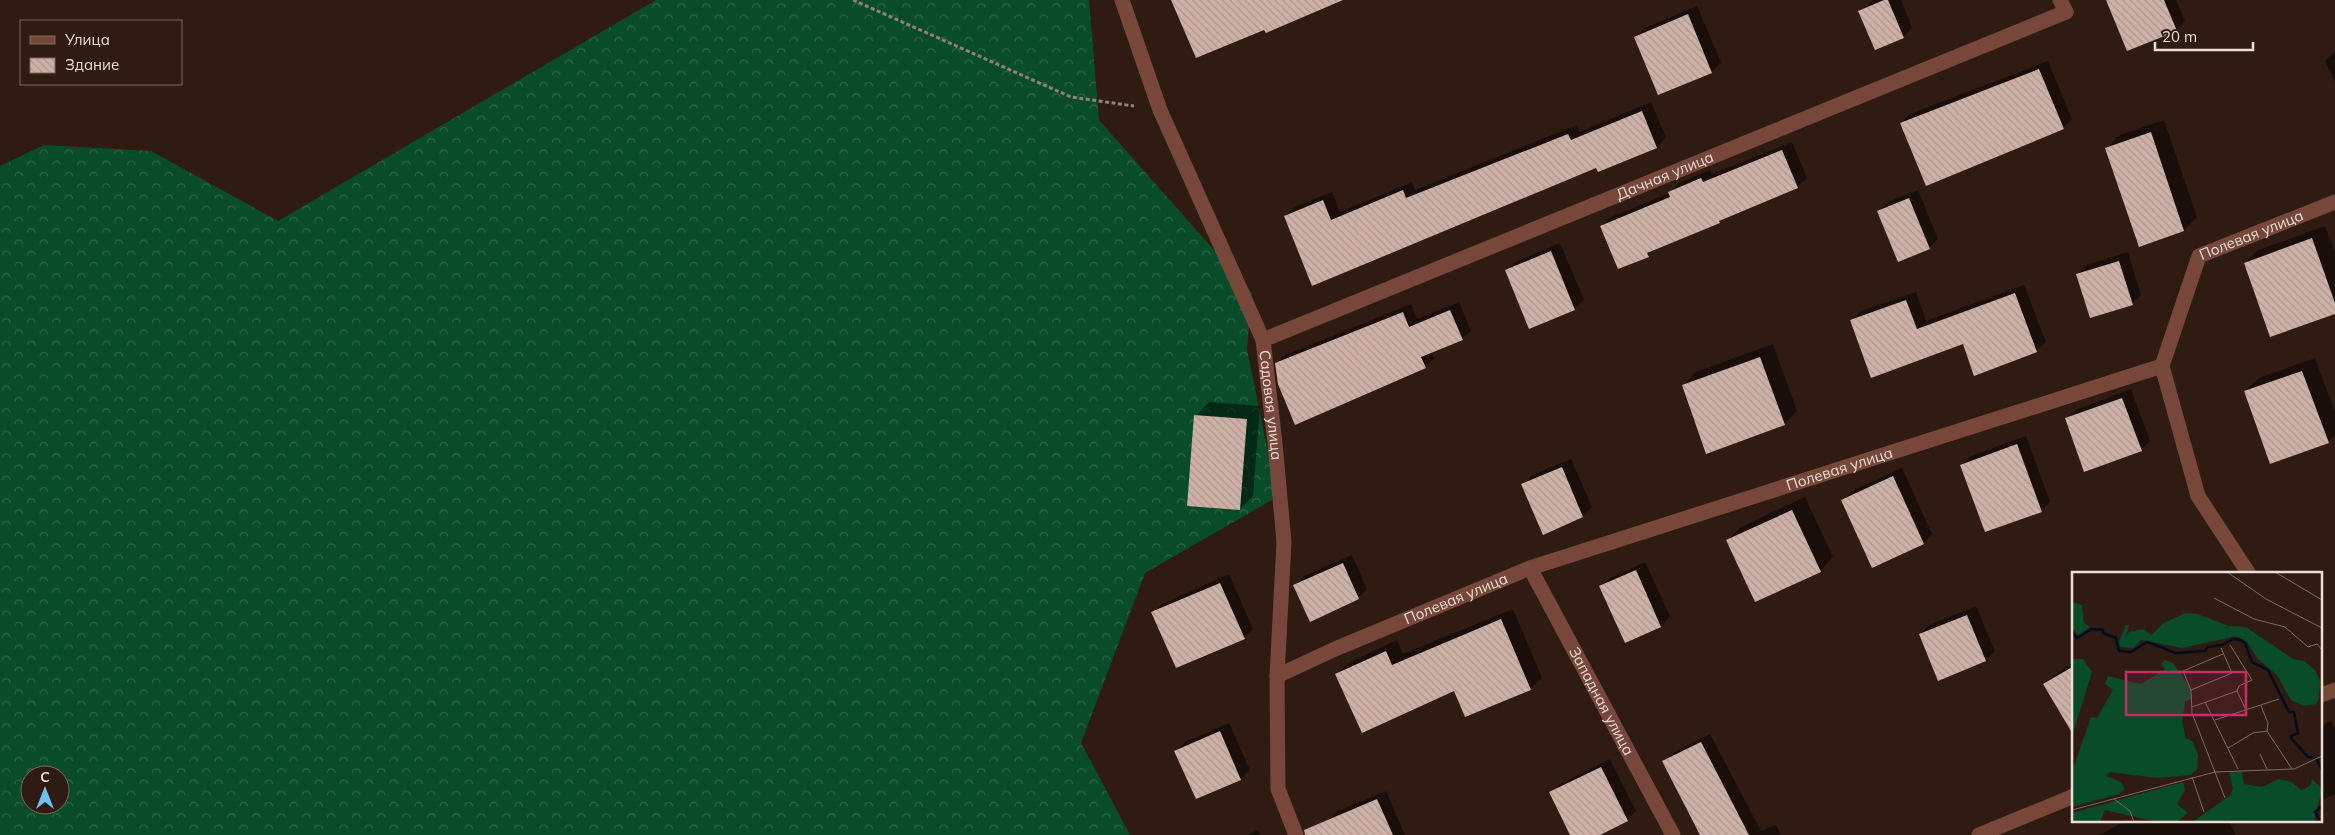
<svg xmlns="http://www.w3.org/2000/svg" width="2335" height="835" viewBox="0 0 2335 835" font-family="Mulish,sans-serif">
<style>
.forest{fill:url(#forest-crowns);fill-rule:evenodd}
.shadow{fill:#0007}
.building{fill:url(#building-back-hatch)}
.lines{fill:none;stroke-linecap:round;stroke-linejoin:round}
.path{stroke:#938179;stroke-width:3;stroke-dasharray:4 2.5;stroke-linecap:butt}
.lane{stroke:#774839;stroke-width:15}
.street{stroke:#774839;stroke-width:15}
.labels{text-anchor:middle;stroke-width:5;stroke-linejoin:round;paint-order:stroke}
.street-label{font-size:15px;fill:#edded8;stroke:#301b12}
.inset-river{fill:none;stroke:#000d1a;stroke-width:2.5}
.inset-road{fill:none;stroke:#7c6961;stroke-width:1}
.view{fill:#c62c68;fill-opacity:0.15;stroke:#c62c68;stroke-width:2.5}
.inset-edge{fill:none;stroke:#edded8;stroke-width:2.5}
</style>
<defs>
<pattern id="forest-crowns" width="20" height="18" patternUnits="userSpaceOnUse" patternTransform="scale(1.25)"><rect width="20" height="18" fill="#094c2a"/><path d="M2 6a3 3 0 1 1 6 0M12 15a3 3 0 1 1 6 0" fill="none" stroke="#2d6548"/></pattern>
<pattern id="building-back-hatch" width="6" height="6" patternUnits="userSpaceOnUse" patternTransform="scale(1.25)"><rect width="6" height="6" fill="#ceb1a6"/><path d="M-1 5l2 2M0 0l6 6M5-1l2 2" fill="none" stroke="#ac968d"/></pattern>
</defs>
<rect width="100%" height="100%" fill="#301b12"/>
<path class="forest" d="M 656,0 L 1089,0 L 1099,120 L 1252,293 L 1247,349 L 1277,497 L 1145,573 L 1081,743 L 1130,835 L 0,835 L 0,166 L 44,145 L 151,151 L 278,221 ZM 30,775 L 60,775 L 60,805 L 30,805 Z"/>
<g class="shadow">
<polygon points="1873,0 1901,0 1912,28 1903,37 1860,11"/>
<polygon points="2107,0 2176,0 2185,21 2176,30"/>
<polygon points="1697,6 1721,62 1712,72 1659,93 1636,37 1645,28"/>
<polygon points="2335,51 2335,82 2325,61"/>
<polygon points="2048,61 2072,119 2063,128 1901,123 1910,114"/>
<polygon points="1651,102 1666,137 1657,147 1599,170 1597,166 1313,284 1285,216 1294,207 1332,192 1340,212 1412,182 1415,190 1577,125 1580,132"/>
<polygon points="2164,120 2197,217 2184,230 2107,148 2120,135"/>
<polygon points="1792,142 1807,178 1797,187 1656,248 1648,256 1602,226 1611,217 1670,193 1679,183 1710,170 1712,174"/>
<polygon points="1918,190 1938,239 1929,248 1879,212 1888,202"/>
<polygon points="2325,226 2335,253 2335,313 2245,263 2258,250"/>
<polygon points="1560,243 1584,300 1574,309 1506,271 1515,262"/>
<polygon points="2128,252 2141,295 2132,304 2078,274 2087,265"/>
<polygon points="2024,285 2046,342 2036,351 1963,342 1852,320 1861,311 1916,292 1926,321"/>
<polygon points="1459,302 1471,331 1462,339 1431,352 1434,358 1425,367 1276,364 1285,355 1411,304 1417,319"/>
<polygon points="1773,344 1797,411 1784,424 1683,386 1696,372"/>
<polygon points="2315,358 2335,412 2335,435 2328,442 2245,391 2259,378"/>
<polygon points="2131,389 2150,441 2141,450 2066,419 2076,410"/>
<polygon points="1209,402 1260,406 1253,496 1240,509 1196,416"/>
<polygon points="2026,436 2050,502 2041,511 1962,465 1971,456"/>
<polygon points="1571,459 1592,507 1583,516 1523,484 1532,475"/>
<polygon points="1902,468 1932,534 1923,543 1843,500 1852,491"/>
<polygon points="1805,497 1833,557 1820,571 1728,540 1741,527"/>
<polygon points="1352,555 1367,589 1358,598 1295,585 1304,576"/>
<polygon points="1645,562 1670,616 1661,626 1625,641 1601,587 1610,578"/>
<polygon points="1229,574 1253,629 1244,638 1153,613 1162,604"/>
<polygon points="1976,606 1995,651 1986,660 1920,634 1929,625"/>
<polygon points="1513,609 1542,678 1530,689 1454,689 1337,674 1348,663 1397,640 1403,654"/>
<polygon points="2074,663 2074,733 2045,684 2054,675"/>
<polygon points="2331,721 2335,729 2335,794 2321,801 2321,726"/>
<polygon points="1229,723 1250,770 1241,779 1196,798 1176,751 1185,742"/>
<polygon points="1710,734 1761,831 1776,825 1781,835 1709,835 1664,762 1673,753"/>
<polygon points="1610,759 1636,811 1627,820 1597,835 1572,835 1551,793 1560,784"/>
<polygon points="1386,791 1405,835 1335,835 1329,820 1338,811"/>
<polygon points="2126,821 2229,821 2236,835 2099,835"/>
<polygon points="1258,830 1260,835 1247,835"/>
</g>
<g class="building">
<polygon points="1171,0 1343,0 1266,33 1264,30 1196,58"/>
<polygon points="1884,0 1888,0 1904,38 1875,50 1858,11"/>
<polygon points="2106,0 2164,0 2177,31 2127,51"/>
<polygon points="1688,14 1712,73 1658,95 1634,37"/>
<polygon points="2039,69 2064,129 1926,186 1900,123"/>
<polygon points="1642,111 1657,148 1598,172 1596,168 1312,286 1284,216 1323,200 1331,220 1403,190 1406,198 1568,134 1571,140"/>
<polygon points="2151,132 2184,231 2139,247 2105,148"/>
<polygon points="1782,150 1798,188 1719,221 1720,223 1647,253 1649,257 1618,269 1600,226 1670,197 1668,192 1701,178 1703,182"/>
<polygon points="1909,198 1930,249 1898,262 1877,211"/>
<polygon points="2312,238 2335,303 2335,314 2270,337 2244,263"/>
<polygon points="1551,251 1575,310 1529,329 1505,270"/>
<polygon points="2119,261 2133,305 2090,318 2076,274"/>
<polygon points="2015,293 2037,352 1974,376 1963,344 1871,378 1850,320 1906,300 1917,329"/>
<polygon points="1450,310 1463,340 1421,357 1426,368 1295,425 1278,384 1275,363 1403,312 1409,327"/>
<polygon points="1760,357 1785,425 1706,454 1682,385"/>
<polygon points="2302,371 2329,443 2270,464 2244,391"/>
<polygon points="2122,398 2142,451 2084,472 2065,418"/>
<polygon points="1194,415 1247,419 1240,510 1187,506"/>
<polygon points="2017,444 2042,512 1985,532 1960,465"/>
<polygon points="1562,467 1583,517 1543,535 1521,484"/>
<polygon points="1893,476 1924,544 1872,568 1841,500"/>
<polygon points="1792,510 1821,572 1755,602 1726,540"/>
<polygon points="1343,563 1359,599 1310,622 1293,585"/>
<polygon points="1636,570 1661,627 1625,643 1599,586"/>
<polygon points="1220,583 1245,639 1176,668 1151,612"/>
<polygon points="1967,615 1986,661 1938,681 1919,634"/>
<polygon points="1501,619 1531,690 1465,717 1454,691 1362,733 1335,674 1386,651 1392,665"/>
<polygon points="2074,666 2074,736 2043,684"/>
<polygon points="1220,731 1241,780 1196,799 1174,751"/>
<polygon points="1701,742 1749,835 1700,835 1662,761"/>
<polygon points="1601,767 1628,821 1600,835 1570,835 1549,792"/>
<polygon points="1377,799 1393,835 1305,835 1304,830"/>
</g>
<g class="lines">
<polyline class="path" points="853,0 1071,97 1134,106"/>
<polyline class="lane" points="2060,0 2066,12"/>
<g class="street">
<path id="s1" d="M 1122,0 L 1160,110 L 1263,340 L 1275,443 L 1284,542 L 1277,676 L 1278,789 L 1296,835"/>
<path id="s2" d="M 1263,340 L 2066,12"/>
<polyline points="2162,366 2198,496 2249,574"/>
<path id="s3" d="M 1530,568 L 1673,835"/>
<path id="s4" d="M 1277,676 L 1335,649 L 1530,568 L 2162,366 L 2199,256 L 2335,202"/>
<polyline points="2321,695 2335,690"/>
<polyline points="1979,835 2074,796"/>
</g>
</g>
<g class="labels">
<g class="street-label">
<text dy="5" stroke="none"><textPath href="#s2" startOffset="434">Дачная улица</textPath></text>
<text dy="5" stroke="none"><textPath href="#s4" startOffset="1111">Полевая улица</textPath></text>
<text dy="5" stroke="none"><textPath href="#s1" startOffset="434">Садовая улица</textPath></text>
<text dy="5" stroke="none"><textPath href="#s4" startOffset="600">Полевая улица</textPath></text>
<text dy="5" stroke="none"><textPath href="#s4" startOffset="195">Полевая улица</textPath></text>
<text dy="5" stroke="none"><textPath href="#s3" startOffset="151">Западная улица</textPath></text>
</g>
</g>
<g transform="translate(2072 572)">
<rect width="250" height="250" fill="#301b12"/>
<path d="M 0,30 L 10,33 L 12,51 L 18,55 L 6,63 L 0,55 ZM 113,41 L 125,42 L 157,54 L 174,55 L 221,87 L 232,89 L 243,98 L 248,109 L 247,126 L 244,132 L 231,134 L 219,128 L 205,103 L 186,87 L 175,70 L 164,64 L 110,76 L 69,68 L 61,76 L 48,75 L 47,69 L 54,53 L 57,53 L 54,66 L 57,60 L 72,57 L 79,63 L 92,51 ZM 0,87 L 11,87 L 20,100 L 0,164 ZM 93,88 L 101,91 L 118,115 L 120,126 L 113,130 L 110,150 L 114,166 L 121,170 L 126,183 L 125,197 L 119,203 L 85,206 L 38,200 L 34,204 L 49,210 L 53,217 L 47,222 L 0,235 L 0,200 L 19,145 L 25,146 L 41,118 L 33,112 L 36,104 L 69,112 L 93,97 L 89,92 ZM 157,200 L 170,200 L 172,212 L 190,215 L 207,207 L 219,210 L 230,218 L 239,213 L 240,207 L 250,217 L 242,250 L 120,250 L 159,223 L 161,216 ZM 111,210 L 113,218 L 105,232 L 116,241 L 105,250 L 86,250 L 33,238 L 28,250 L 0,250 L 0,241 Z" fill="#094c2a"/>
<path class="inset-river" d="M 0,60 L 5,66 L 20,57 L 31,58 L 31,61 L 44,66 L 47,79 L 59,80 L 75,70 L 104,81 L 133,79 L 136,75 L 150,73 L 161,67 L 169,68 L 173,71 L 180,90 L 196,98 L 217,140 L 222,140 L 226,161 L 219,164 L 220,167 L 236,185 L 244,186 L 250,198M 249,250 L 243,240 L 250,234"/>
<path class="inset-road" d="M 155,0 L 194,27 L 250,56M 203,0 L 250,28M 142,26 L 182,47 L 213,55 L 236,75 L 245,72 L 250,78M 151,82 L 111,99 L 119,118 L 120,141 L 153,226M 119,118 L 160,101 L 149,76M 165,119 L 173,136M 133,130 L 166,197M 189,134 L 196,151 L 195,159 L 220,197M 250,134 L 250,179M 120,135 L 165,119 L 167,114 L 180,108 L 158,73M 143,148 L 207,127M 156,176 L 181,161 L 195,159M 188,182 L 195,197M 120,205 L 132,240M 42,227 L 58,239 L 62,250M 0,238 L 143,200 L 222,197 L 250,184"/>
<path class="view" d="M 54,100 L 174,100 L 174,143 L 54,143 Z"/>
<rect width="250" height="250" class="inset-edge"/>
</g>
<rect x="20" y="20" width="162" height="65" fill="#301b12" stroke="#7c6961"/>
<rect x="30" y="36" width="25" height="8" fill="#774839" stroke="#7c6961"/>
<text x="65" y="45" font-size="15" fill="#edded8">Улица</text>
<rect x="30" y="58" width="25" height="15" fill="url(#building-back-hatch)" stroke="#7c6961"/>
<text x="65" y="70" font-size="15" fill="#edded8">Здание</text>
<g transform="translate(45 790)"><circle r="24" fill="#301b12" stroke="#7c6961"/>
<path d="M0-4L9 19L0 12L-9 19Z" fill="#6cc3f2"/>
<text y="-8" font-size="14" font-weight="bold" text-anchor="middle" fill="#edded8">С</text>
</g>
<path d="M2155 42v8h98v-8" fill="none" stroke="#edded8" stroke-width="2.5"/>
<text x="2162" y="42" font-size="15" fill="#edded8" stroke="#301b12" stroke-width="4" paint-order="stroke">20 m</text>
</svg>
